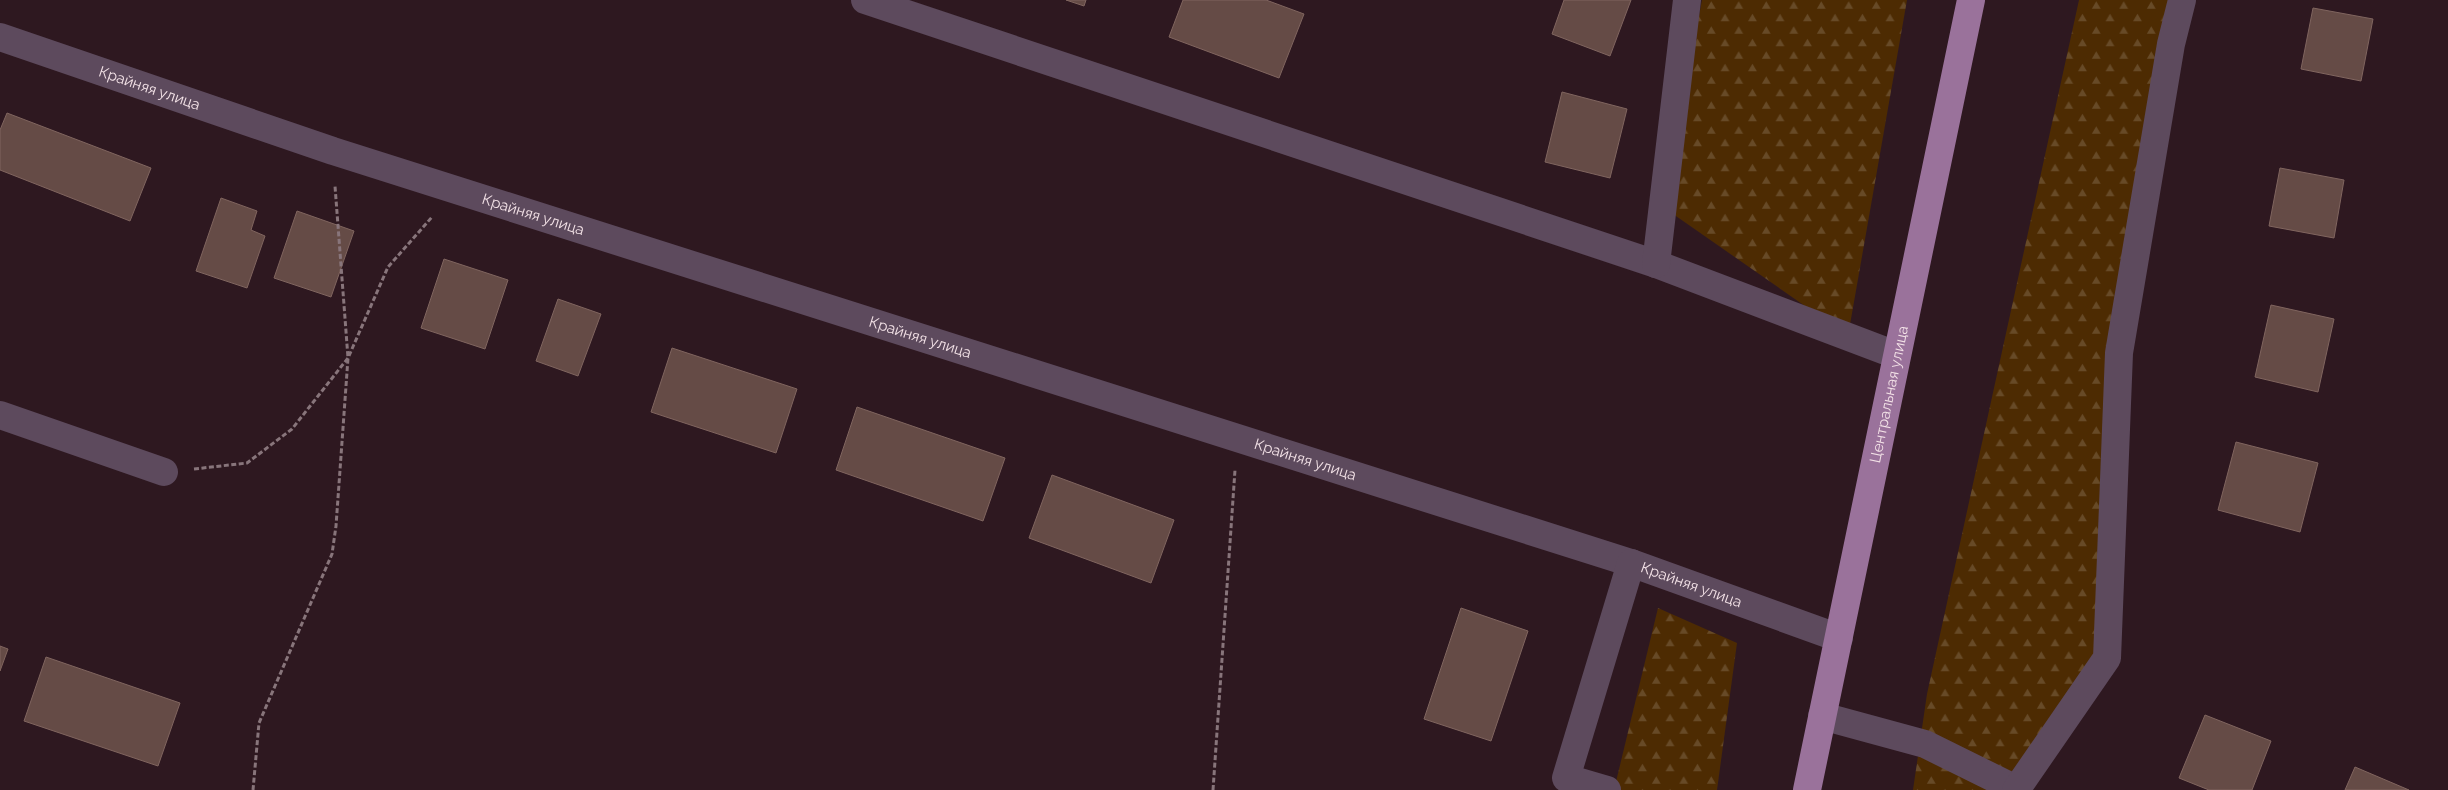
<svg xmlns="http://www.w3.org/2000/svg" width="2448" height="790" viewBox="0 0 2448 790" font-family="Raleway,sans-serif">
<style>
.forest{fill:url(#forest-firs)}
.building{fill:#654b46;stroke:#80655f}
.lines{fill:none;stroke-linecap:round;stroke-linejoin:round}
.path{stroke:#88757b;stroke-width:3;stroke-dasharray:5 2.5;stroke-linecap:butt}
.minor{stroke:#5d4a5d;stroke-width:28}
.major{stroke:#9a729b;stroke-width:28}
.labels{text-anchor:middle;stroke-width:4;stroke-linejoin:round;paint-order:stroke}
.street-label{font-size:15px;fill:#f4e3e8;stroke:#240f17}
</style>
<defs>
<pattern id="forest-firs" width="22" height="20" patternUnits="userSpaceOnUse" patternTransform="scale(1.25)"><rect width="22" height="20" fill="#4d2b02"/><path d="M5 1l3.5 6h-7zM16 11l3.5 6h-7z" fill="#674a27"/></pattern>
</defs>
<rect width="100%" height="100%" fill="#2e1820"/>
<g class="forest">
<polygon points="1702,0 1907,0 1848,336 1663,207"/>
<polygon points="2079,0 2172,0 2119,353 2107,658 2016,790 1913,790 1927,694"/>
<polygon points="1658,608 1737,643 1717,790 1614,790"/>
</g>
<g class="building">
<polygon points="1066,0 1086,0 1084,6"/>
<polygon points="1183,0 1266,0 1304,14 1279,78 1169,37"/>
<polygon points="1564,0 1631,0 1610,56 1552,34"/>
<polygon points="2313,8 2373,19 2361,81 2301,69"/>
<polygon points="1562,92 1627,109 1610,178 1545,162"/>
<polygon points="7,113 151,168 130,221 0,170 0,130"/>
<polygon points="2280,168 2344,180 2334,238 2269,226"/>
<polygon points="221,198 257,211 251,230 265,236 247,288 196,271"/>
<polygon points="297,211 354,231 331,297 274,278"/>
<polygon points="444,259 508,280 485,349 421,328"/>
<polygon points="558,299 601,314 578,376 536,361"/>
<polygon points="2271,305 2334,319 2318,392 2255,377"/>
<polygon points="672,348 797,389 776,453 651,412"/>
<polygon points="857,407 1005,458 983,521 836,470"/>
<polygon points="2236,442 2318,463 2300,532 2218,510"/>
<polygon points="1052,475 1174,520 1151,583 1029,538"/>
<polygon points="1461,608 1528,631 1491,741 1424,719"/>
<polygon points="0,646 8,649 0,671"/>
<polygon points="46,657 180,703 158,766 24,721"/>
<polygon points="2205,715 2271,741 2252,790 2209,790 2179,778"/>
<polygon points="2355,767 2409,790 2345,790"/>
</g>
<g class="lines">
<g class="path">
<polyline points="194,469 247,463 292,429 348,358 388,267 432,217"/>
<polyline points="253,790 259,723 332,554 336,526 348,358 335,186"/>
<polyline points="1213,790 1235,470"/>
</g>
<g class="minor">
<polyline points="865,0 1656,264 1896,355"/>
<path id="s1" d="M 0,37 L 333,151 L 1631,563 L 1839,638"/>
<polyline points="1656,264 1687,0"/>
<polyline points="0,415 164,472"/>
<polyline points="1822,716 1925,744 2018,790"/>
<polyline points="1607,790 1566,778 1631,563"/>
<polyline points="2016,790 2107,658 2119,353 2171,44 2182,0"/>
</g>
<path class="major" id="s2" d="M 1807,790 L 1971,0"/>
</g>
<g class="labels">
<g class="street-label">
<text dy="5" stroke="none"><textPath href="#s1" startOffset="158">Крайняя улица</textPath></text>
<text dy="5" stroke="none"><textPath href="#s1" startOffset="562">Крайняя улица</textPath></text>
<text dy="5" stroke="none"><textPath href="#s1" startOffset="968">Крайняя улица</textPath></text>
<text dy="5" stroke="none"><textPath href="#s2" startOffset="404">Центральная улица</textPath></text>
<text dy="5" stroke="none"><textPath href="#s1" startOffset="1372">Крайняя улица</textPath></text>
<text dy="5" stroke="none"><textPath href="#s1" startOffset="1778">Крайняя улица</textPath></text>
</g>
</g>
</svg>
